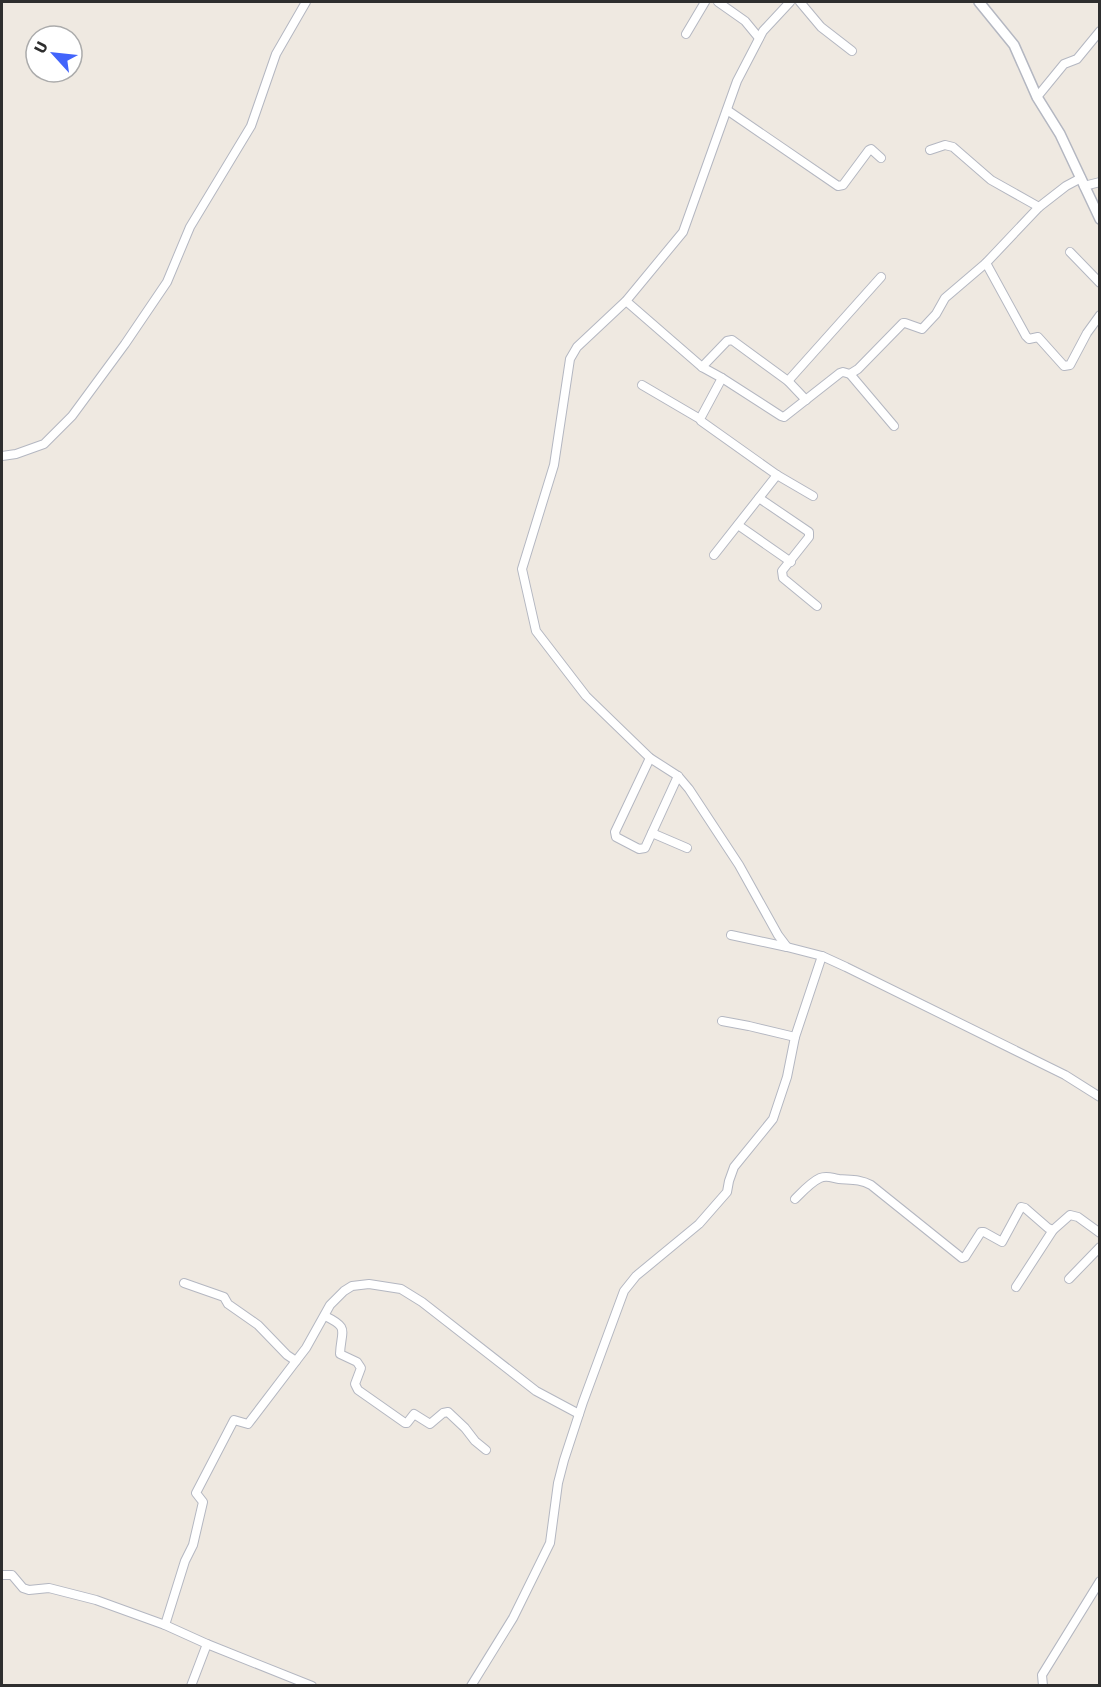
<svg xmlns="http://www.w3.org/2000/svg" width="1101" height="1687" viewBox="0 0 1101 1687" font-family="'Fira Sans',sans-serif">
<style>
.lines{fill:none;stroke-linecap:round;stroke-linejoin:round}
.minor-casing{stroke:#b4b7c1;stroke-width:10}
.tertiary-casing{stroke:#b4b7c1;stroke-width:12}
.minor{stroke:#fff;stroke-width:8}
.tertiary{stroke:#fff;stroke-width:9}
</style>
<rect width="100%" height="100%" fill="#efe9e1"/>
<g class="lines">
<g class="minor-casing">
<g id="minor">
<polyline points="718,2 745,21 759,38"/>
<polyline points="790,2 763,31 737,81 683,232 626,301 577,347 570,359 554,465 522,569 536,631 586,696 650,758 678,776 689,789 739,865 778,935 787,947 822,956 846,967 1065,1075 1100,1097"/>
<polyline points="800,2 821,27 852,51"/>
<polyline points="686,34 705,2"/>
<polyline points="1037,97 1064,64 1077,59 1100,31"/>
<polyline points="727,110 838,186 843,185 869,150 871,149 881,158"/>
<polyline points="930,150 945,145 953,147 991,180 1039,207"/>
<polyline points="1084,186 1100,182"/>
<polyline points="1070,252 1100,283"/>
<polyline points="986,263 1026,336 1029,339 1038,337 1064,366 1070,365 1087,333 1100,315"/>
<polyline points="626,301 702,367 722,378 781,416 784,417 840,373 843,372 850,374 858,369 903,323 905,323 922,329 936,314 945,298 986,263 1039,207 1066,186 1081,178"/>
<polyline points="702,367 727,341 732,340 788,381 806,400"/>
<polyline points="850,374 894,426"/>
<polyline points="722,378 700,419 701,421 777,475 813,496"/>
<polyline points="788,381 881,277"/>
<polyline points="642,385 700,419"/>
<polyline points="2,456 16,454 44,444 72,416 125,344 167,282 190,227 251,126 276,54 306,2"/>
<polyline points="759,498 809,532 809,537 782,571 783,578 817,606"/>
<polyline points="738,525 791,562"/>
<polyline points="714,555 777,475"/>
<polyline points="650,758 615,832 616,837 639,849 645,848 678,776"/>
<polyline points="652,833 687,848"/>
<polyline points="731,935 787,947"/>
<polyline points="722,1021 749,1026 795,1037"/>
<path d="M 795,1199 C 802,1192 811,1182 820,1178 C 827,1175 832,1178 839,1179 C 851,1180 860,1179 871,1185 L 962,1258 L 965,1257 L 981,1232 L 984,1232 L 1002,1242 L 1021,1207 L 1025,1208 L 1048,1228 L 1053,1230 L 1070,1215 L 1078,1217 L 1100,1233"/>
<polyline points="1069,1279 1100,1247"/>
<polyline points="184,1283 224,1297 228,1304 258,1325 287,1355 296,1361 306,1348 330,1305 344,1291 352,1286 369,1284 401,1289 422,1302 536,1391 579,1414"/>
<polyline points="1016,1287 1053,1230"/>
<path d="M 325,1316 C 350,1328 341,1330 340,1354 L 357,1362 L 361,1368 L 355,1384 L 358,1390 L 405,1423 L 407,1423 L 414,1414 L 430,1424 L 443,1413 L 448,1412 L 465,1428 L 475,1441 L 486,1450"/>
<polyline points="2,1575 12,1575 23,1588 29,1590 49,1588 96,1600 165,1625 207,1644 312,1686"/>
<polyline points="165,1625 185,1561 193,1545 203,1502 196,1493 234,1420 248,1424 296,1361"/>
<polyline points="191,1686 207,1644"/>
<polyline points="471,1686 513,1618 550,1543 558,1483 564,1460 583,1402 624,1291 636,1276 699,1224 727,1192 729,1181 734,1167 773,1119 787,1077 795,1037 822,956"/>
<polyline points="1043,1686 1042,1675 1100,1581"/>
</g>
</g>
<g class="tertiary-casing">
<polyline id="tertiary" points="979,2 1014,45 1037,97 1060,134 1100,219"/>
</g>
<use href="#minor" class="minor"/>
<use href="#tertiary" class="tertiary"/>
</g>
<rect width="1101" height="1687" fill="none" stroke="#2e2e2e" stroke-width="6"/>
<g transform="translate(54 54) rotate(297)"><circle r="28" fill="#ffffff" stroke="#ababab" stroke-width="1.5"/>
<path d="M0-4.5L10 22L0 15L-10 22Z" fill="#4264fb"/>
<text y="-9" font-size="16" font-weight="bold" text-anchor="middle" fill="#2e2e2e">U</text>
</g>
</svg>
